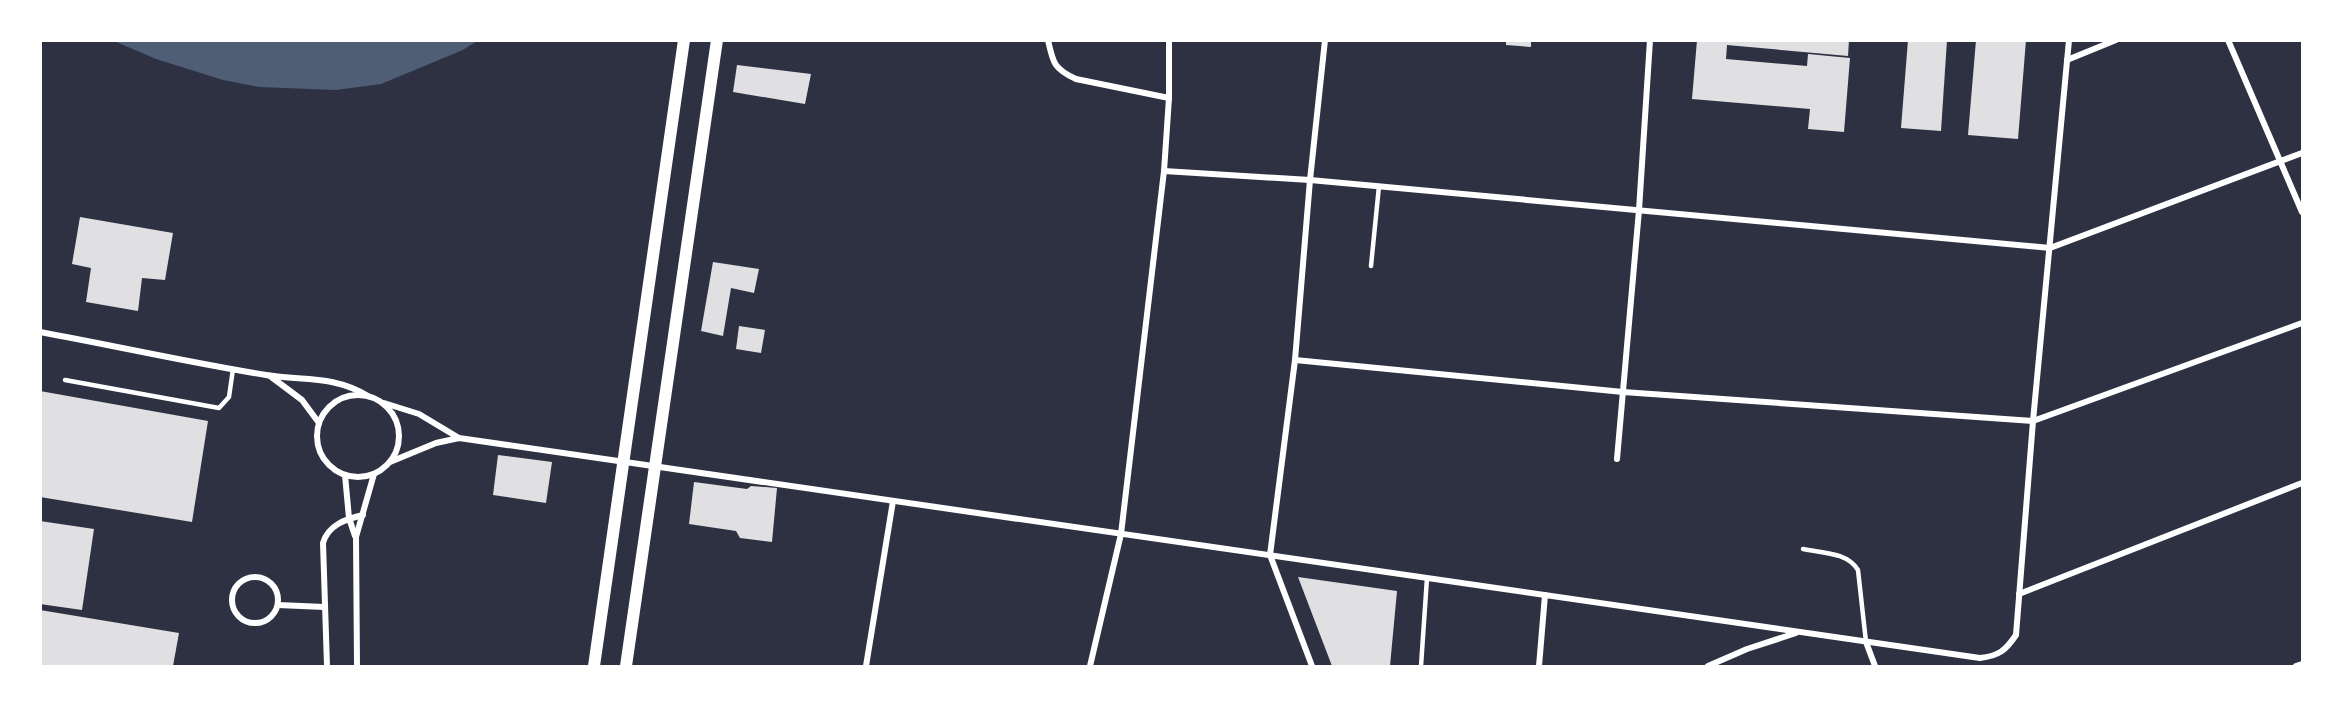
<svg xmlns="http://www.w3.org/2000/svg" width="2343" height="707" viewBox="0 0 2343 707" font-family="'Times New Roman',serif">
<style>
.water{fill:#4f5d75}
.building{fill:#e0e0e3}
.lines{fill:none;stroke-linecap:round;stroke-linejoin:round}
.service{stroke:#fff;stroke-width:4.5}
.minor{stroke:#fff;stroke-width:6}
.secondary{stroke:#fff;stroke-width:12}
</style>
<rect width="100%" height="100%" fill="#2d3142"/>
<polygon class="water" points="114,41 477,41 463,50 381,84 336,90 259,87 223,80 156,59"/>
<g class="building">
<polygon points="1506,40 1531,40 1531,47 1506,45"/>
<polygon points="1697,40 1849,40 1848,56 1727,45 1726,59 1807,66 1808,54 1850,58 1844,132 1808,129 1810,109 1692,99"/>
<polygon points="1908,40 1947,40 1941,131 1901,128"/>
<polygon points="1976,40 2026,40 2018,139 1968,135"/>
<polygon points="737,65 811,74 805,104 733,92"/>
<polygon points="80,217 173,233 165,280 142,278 138,311 86,302 91,268 72,264"/>
<polygon points="713,262 759,269 754,293 731,288 723,336 701,331"/>
<polygon points="739,326 765,330 761,353 736,349"/>
<polygon points="40,391 208,421 192,522 40,497"/>
<polygon points="498,455 552,462 546,503 493,495"/>
<polygon points="694,482 747,489 751,486 777,488 772,542 740,538 736,531 689,524"/>
<polygon points="40,521 94,529 82,610 40,604"/>
<polygon points="1298,577 1397,591 1390,666 1332,666"/>
<polygon points="40,610 179,633 173,666 40,666"/>
</g>
<g class="lines">
<g class="service">
<polyline points="1371,266 1379,186"/>
<polyline points="65,380 219,408 229,397 233,369"/>
<path d="M 1803,549 C 1822,553 1847,552 1858,570 L 1866,642"/>
<polyline points="1421,666 1427,578"/>
</g>
<g class="minor">
<path d="M 1048,40 C 1053,63 1054,69 1076,79 L 1169,98"/>
<polyline points="2228,40 2302,212"/>
<polyline points="2067,60 2116,40"/>
<polyline points="1164,171 1310,180 2050,248 2302,153"/>
<path d="M 40,332 C 116,346 191,363 266,375 C 304,381 333,375 368,396"/>
<polyline points="1295,360 1623,392 2033,421 2302,323"/>
<polyline points="270,376 302,400 319,423"/>
<circle cx="358" cy="436" r="41"/>
<polyline points="384,403 419,414 459,438"/>
<polyline points="1617,459 1639,210 1650,40"/>
<path d="M 390,462 L 436,443 L 459,438 L 1980,658 C 1999,656 2006,650 2016,635 L 2033,421 L 2069,40"/>
<polyline points="345,475 349,518 355,536"/>
<circle cx="255" cy="600" r="23"/>
<polyline points="2019,594 2302,483"/>
<polyline points="278,605 324,607"/>
<polyline points="1866,642 1875,666"/>
<path d="M 327,666 L 323,543 C 328,525 346,519 363,515"/>
<polyline points="357,666 356,537 374,474"/>
<polyline points="866,666 893,501"/>
<polyline points="1090,666 1121,534 1164,171 1169,98 1169,40"/>
<polyline points="1312,666 1270,555 1295,360 1310,180 1325,40"/>
<polyline points="1539,666 1545,595"/>
<polyline points="1708,666 1747,649 1796,633"/>
<polyline points="2296,666 2302,664"/>
</g>
<g class="secondary">
<polyline points="594,666 684,40"/>
<polyline points="626,666 717,40"/>
</g>
</g>
<rect width="2343" height="707" fill="none" stroke="#ffffff" stroke-width="84"/>
</svg>
